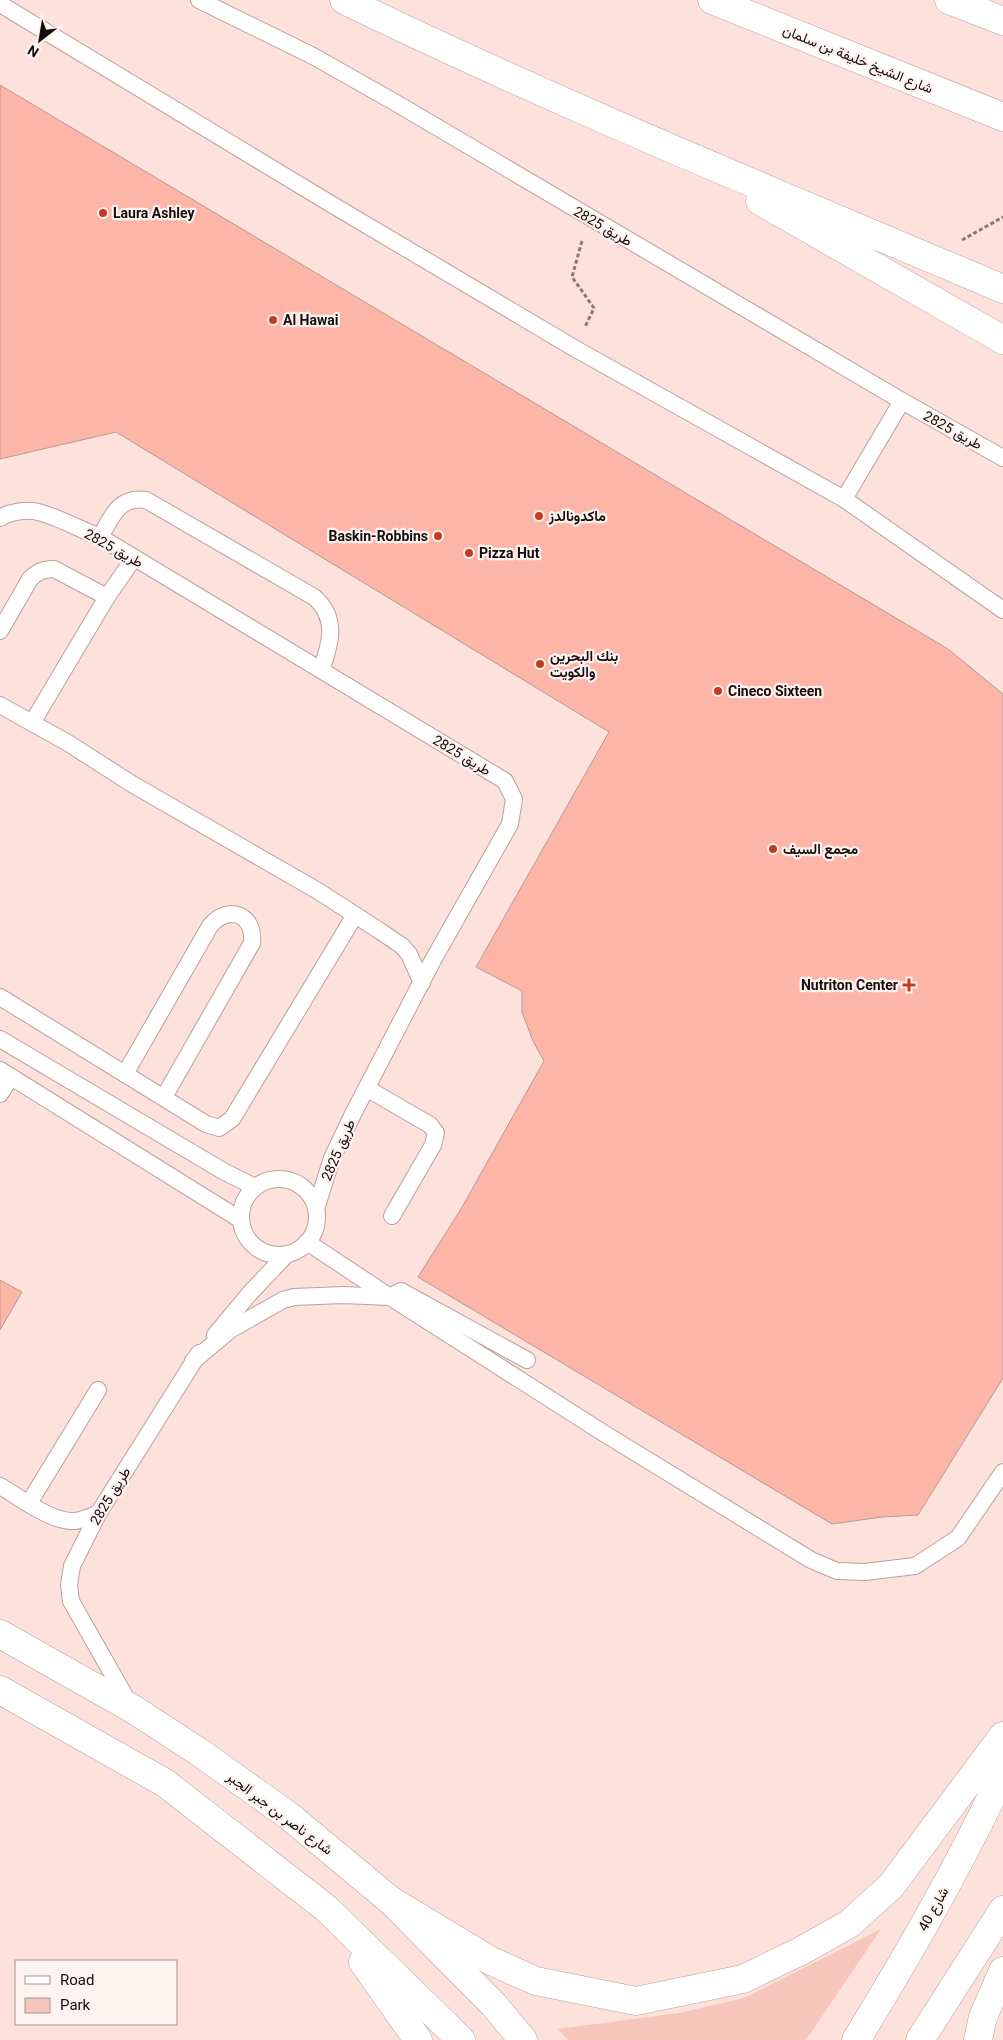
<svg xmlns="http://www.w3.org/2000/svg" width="1003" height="2040" viewBox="0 0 1003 2040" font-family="Roboto,Vazirmatn,sans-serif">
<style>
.green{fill:#f6c5bb}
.building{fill:#fcb5a7;stroke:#b59c97}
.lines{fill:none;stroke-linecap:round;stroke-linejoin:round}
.lane-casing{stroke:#baa19b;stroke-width:18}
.secondary-casing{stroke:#baa19b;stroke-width:29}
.highway-casing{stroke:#baa19b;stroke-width:29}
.path{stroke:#8b7975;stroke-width:3;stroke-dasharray:4 2.5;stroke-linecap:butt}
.lane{stroke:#fff;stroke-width:16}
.secondary{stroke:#fff;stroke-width:28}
.highway{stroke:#fff;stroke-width:28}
.poi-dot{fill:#c53a23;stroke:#fef3f0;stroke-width:2}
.labels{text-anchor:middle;stroke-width:4.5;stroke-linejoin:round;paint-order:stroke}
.street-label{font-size:14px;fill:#140c0a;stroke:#fef3f0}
.poi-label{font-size:14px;font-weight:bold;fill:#140c0a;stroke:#fef3f0;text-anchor:start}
</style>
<rect width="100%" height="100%" fill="#fde1db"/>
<polygon class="green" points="881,1929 806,2040 568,2040 558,2029 679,2013 744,1998"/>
<g class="building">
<polygon points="0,85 948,649 1003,694 1003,1378 918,1515 882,1517 832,1524 418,1277 461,1209 544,1061 533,1041 522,1012 522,991 476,967 609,732 116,432 0,459"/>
<polygon points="0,1280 22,1292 0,1330"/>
</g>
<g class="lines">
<g class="lane-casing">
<g id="lane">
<polyline points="199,0 313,56 396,103 902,401 1003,458"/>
<polyline points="0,4 331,204 574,348 844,499 1003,610"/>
<polyline points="844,499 902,401"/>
<path d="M 0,518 C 8,512 28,509 38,512 C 56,516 81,530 100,537 L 505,781 L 514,799 L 510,824 L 433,960 L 353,1114 L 332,1158 L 316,1209"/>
<path d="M 100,537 C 112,517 118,496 146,500 L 314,597 C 338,618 331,643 321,670"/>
<path d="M 0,631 L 30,579 C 37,572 43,569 54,569 L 107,597"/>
<polyline points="0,705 68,743 132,784 318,891 380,931 402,946 409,954 422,983"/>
<polyline points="32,723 107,597 134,558"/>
<polyline points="0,997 206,1124 219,1128 232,1119 355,915"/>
<polyline points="0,1039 223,1171 255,1187"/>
<polyline points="0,1070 241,1220"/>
<path d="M 125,1074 L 210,926 C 228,904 255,914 252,943 L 164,1097"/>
<polyline points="368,1089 430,1125 436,1133 433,1145 392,1216"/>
<polyline points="0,1094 11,1077"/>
<circle cx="279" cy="1217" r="38"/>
<polyline points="307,1242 390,1297 401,1291 527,1360"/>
<polyline points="215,1335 250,1293 287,1254"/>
<polyline points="193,1361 230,1330 283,1300 294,1297 343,1295 390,1297 605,1434 811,1560 837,1571 865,1572 915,1566 958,1538 1003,1472"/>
<path d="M 0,1486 C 19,1497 52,1523 75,1521 C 82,1520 91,1516 98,1514"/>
<polyline points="29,1503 98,1390"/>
<polyline points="130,1705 71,1601 69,1585 72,1566 98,1514 199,1353"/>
</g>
</g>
<g class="secondary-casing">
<g id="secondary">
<polyline points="0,1634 133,1709 199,1752 289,1816 390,1900 494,2005 523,2040"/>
<polyline points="0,1690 165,1783 327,1909 461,2040"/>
<polyline points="390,1900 491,1961 536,1981 636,2001 743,1979 801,1951 849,1924 891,1886 1003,1736"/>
<polyline points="363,1962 418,2040"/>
<path d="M 856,2040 C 909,1954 960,1865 1003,1773"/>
<polyline points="920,2040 1003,1910"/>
<polyline points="978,2040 983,2017 1003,1971"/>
</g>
</g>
<g class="highway-casing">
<g id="highway">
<path d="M 344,0 C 560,105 782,195 1003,289"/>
<polyline points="712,0 1003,117"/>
<polyline points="949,0 1003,21"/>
<polyline points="760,201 1003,340"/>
</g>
</g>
<g class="path">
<polyline points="962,240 1003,217"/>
<polyline points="582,241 572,277 594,308 585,327"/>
</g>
<use href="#lane" class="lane"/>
<use href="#secondary" class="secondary"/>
<use href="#highway" class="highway"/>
</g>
<g class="poi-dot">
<circle cx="103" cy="213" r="5"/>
<circle cx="273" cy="320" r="5"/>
<circle cx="539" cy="516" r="5"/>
<circle cx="438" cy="536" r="5"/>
<circle cx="469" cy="553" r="5"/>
<circle cx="540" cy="664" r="5"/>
<circle cx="718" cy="691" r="5"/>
<circle cx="773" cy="849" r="5"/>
<path d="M906.5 977.5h5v5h5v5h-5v5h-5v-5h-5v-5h5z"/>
</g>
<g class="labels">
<g class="street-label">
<text transform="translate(858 59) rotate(22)" y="5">شارع الشيخ خليفة بن سلمان</text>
<text transform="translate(603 226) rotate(30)" y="5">طريق 2825</text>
<text transform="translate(953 430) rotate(29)" y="5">طريق 2825</text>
<text transform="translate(114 548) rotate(29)" y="5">طريق 2825</text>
<text transform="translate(462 755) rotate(31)" y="5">طريق 2825</text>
<text transform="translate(338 1150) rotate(-67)" y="5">طريق 2825</text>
<text transform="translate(110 1496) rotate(-59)" y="5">طريق 2825</text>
<text transform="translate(280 1813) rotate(37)" y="5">شارع ناصر بن جبر الجبر</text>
<text transform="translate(933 1909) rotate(-61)" y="5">شارع 40</text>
</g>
<g class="poi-label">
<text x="113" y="218">Laura Ashley</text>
<text x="283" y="325">Al Hawai</text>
<text x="549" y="521">ماكدونالدز</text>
<text x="428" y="541" text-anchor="end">Baskin-Robbins</text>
<text x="479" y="558">Pizza Hut</text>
<text x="550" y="661">بنك البحرين<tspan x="550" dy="16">والكويت</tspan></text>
<text x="728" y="696">Cineco Sixteen</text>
<text x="783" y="854">مجمع السيف</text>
<text x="898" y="990" text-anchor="end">Nutriton Center</text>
</g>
</g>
<rect x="15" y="1960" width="162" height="65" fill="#fef3f0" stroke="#a09794"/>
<rect x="25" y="1976" width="25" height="8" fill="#ffffff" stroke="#a09794"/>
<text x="60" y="1985" font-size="15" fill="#140c0a">Road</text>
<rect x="25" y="1998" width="25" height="15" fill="#f6c5bb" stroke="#a09794"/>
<text x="60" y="2010" font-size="15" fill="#140c0a">Park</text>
<g transform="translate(40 40) rotate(211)" stroke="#fef3f0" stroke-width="4" paint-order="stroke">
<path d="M0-4L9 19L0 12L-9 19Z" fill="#140c0a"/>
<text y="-8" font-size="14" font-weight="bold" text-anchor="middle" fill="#140c0a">N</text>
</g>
</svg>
